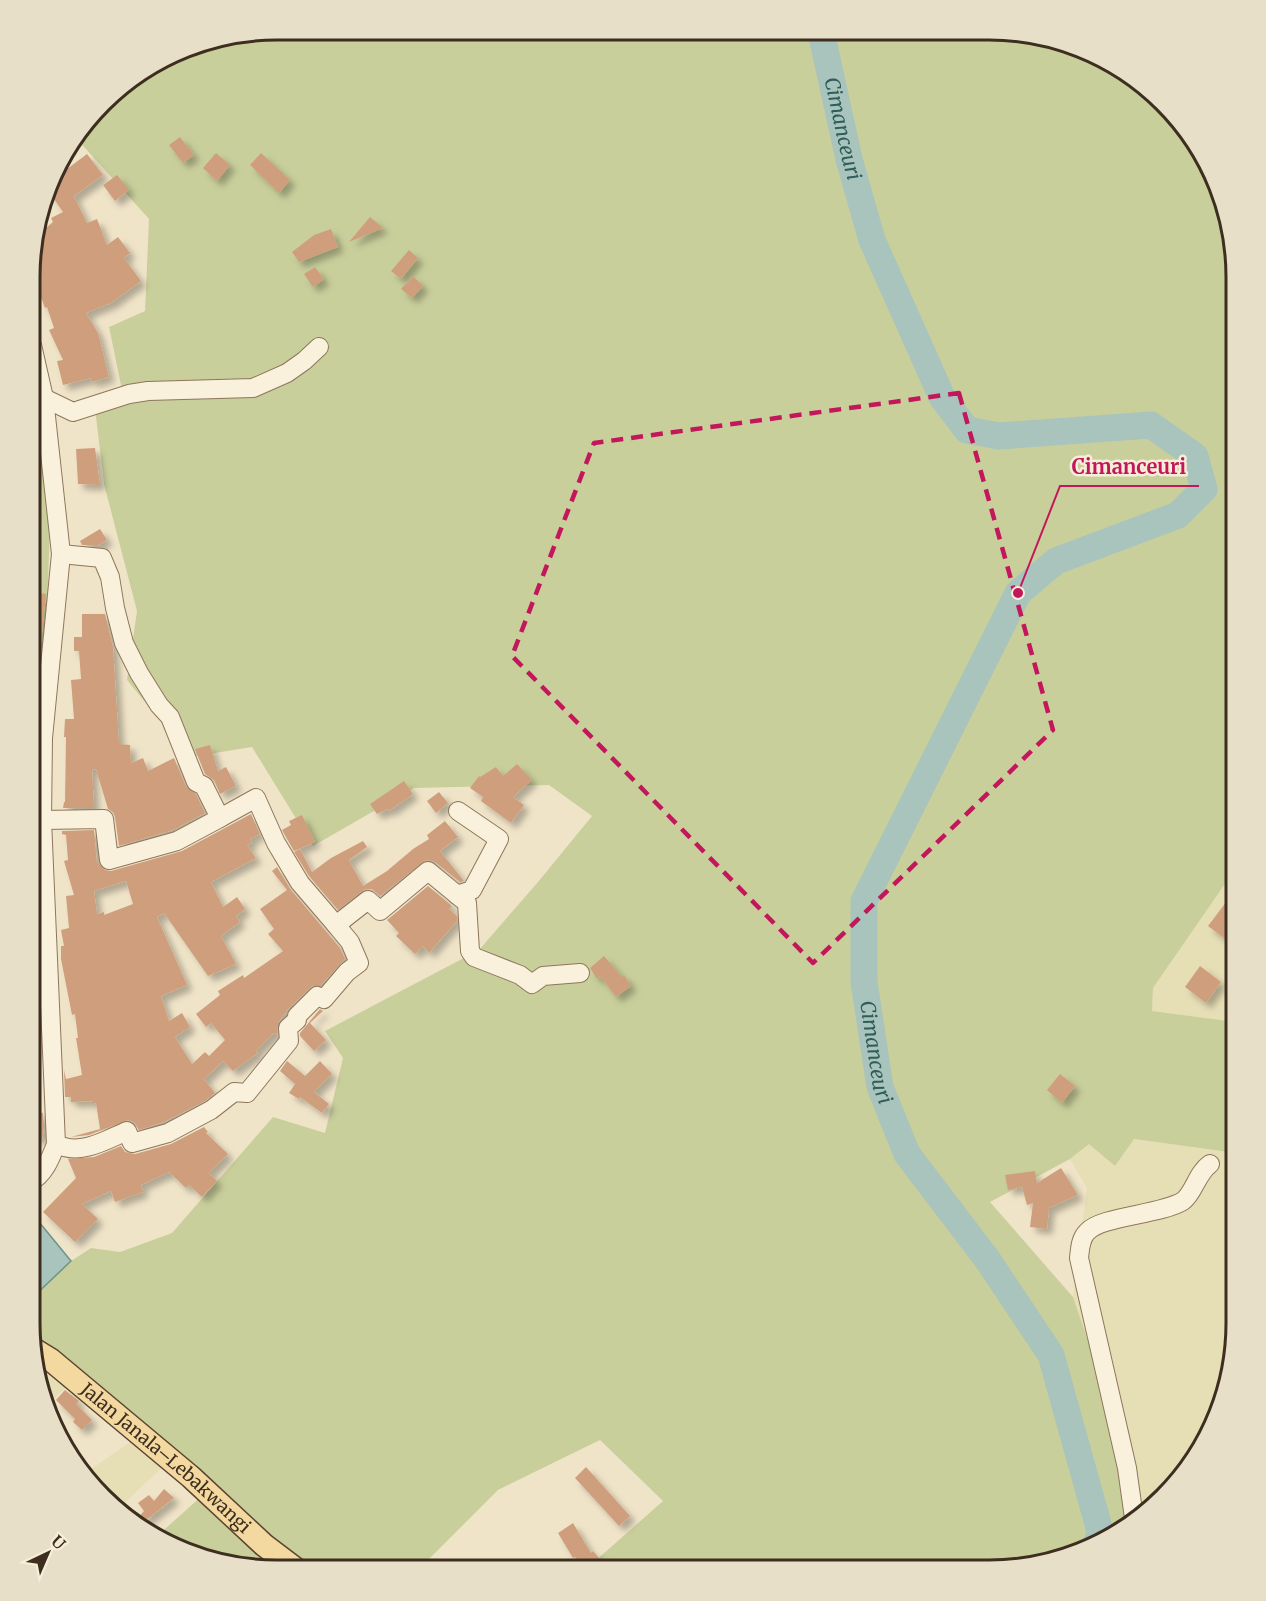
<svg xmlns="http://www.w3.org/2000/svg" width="1266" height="1601" viewBox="0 0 1266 1601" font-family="Merriweather,serif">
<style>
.farmland{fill:#e6deb5}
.green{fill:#c9cf9b}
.water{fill:#a9c4bc;stroke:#6f938a;stroke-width:1.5}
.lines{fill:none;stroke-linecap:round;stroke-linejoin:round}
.river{stroke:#a9c4bc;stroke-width:27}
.building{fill:#cf9f7d;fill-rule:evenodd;filter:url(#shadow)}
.minor-casing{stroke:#8d765c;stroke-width:20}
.major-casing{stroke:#5b4430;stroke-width:25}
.minor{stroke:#faf1dc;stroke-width:18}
.major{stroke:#f3d9a0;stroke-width:22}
.marked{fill:none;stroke:#c2185b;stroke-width:4.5;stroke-dasharray:12 8;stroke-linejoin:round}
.labels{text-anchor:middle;stroke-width:5;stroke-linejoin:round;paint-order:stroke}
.street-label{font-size:18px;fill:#3d2e20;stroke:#f7eed8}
.water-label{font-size:20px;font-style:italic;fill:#2f5d5a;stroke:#f7eed8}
.rim{fill:none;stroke:#3d2e20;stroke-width:3}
.leader{fill:none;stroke:#c2185b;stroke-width:2}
.callout-dot{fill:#c2185b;stroke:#f7eed8;stroke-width:2}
.callout-label{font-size:20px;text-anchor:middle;font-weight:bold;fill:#c2185b;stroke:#f7eed8;stroke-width:5;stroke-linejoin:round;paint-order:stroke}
</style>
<defs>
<filter id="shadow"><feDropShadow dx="5.5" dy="5.5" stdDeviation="3" flood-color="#0004"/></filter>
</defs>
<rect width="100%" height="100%" fill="#f0e4c8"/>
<g class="farmland">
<polygon points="1236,868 1236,1022 1152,1011 1153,988"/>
<polygon points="31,1064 35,1073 38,1166 30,1172"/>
<polygon points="1133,1139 1236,1153 1235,1340 1223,1403 1194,1461 1136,1516 1117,1425 1073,1297 1087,1188 1070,1159 1089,1144"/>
<polygon points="49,1360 74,1380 46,1406 39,1388 36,1370"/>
<polygon points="140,1435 169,1461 120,1507 87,1472"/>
</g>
<g class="green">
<polygon points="278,30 1021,32 1126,72 1203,154 1228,214 1236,277 1236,868 1153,988 1152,1011 1236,1022 1236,1153 1134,1139 1115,1166 1089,1144 1070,1159 990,1202 1073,1297 1117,1425 1136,1516 1112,1538 1004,1570 585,1570 663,1501 600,1440 498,1490 418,1570 261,1570 198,1558 156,1537 204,1494 33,1348 30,1324 30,1300 71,1261 91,1248 120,1252 172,1233 273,1117 325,1133 343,1058 325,1031 479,950 538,882 592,816 549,785 414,788 313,846 252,747 190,757 127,680 137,611 104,484 94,400 122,390 109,327 145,311 149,219 76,138 115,91 198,43"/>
<polygon points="43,436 51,494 45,673 31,672 32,438"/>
</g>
<polygon class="water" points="30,1211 71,1261 30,1300"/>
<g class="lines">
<path class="river" id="s1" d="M 821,32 L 849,159 L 872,240 L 942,397 L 967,430 L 999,436 L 1151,425 L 1195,456 L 1204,489 L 1178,515 L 1056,561 L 1018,593 L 864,901 L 864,982 L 880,1087 L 907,1154 L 987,1259 L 1051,1355 L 1100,1531 L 1097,1543"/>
</g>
<g class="building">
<polygon points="180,137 194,155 183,163 169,145"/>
<polygon points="216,153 230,165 217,181 203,168"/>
<polygon points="261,153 290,180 279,193 250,165"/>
<polygon points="87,154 103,175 74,196 87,223 97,219 107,245 118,237 130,253 124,258 141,281 111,303 86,313 98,333 109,377 92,382 91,378 63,385 57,361 63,360 49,330 54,328 47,307 45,308 38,289 32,291 32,245 34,238 53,222 51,218 63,212 50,193 55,178"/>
<polygon points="117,175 129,190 115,201 103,185"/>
<polygon points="370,217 383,228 349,242"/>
<polygon points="331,229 338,247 299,262 292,252 314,235"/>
<polygon points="409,250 418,258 401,279 391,271"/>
<polygon points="315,267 324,279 313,287 304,274"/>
<polygon points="413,276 423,286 412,298 401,289"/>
<polygon points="95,448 100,485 78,484 76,449"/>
<polygon points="100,529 107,540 97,546 82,545 80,541"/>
<polygon points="38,593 46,594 37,681 31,680 31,649"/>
<polygon points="82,614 105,614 113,647 119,744 130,745 131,763 143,758 148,771 174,758 186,786 196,794 205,813 173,830 119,846 115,817 113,812 108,809 96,769 92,770 94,808 63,808 64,802 65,802 66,737 64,737 65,719 74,719 71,680 81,679 79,651 74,651 74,637 82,637"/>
<polygon points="210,745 218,771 226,767 236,786 220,794 214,780 205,774 195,749"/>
<polygon points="517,764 532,780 513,797 524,805 511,823 481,801 483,797 470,788 479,776 480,777 496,767 503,776"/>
<polygon points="404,781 413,794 389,811 388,809 377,814 370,804"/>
<polygon points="439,792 448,803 436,813 427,801"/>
<path d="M 251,814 L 260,834 L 250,839 L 252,843 L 247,845 L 256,858 L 211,882 L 223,907 L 237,897 L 245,909 L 236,916 L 240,922 L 221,936 L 236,964 L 208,976 L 164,913 L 157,917 L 187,985 L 161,996 L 169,1021 L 182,1013 L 190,1027 L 175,1037 L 192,1064 L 205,1052 L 209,1056 L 225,1040 L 211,1023 L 206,1027 L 196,1014 L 220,995 L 218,991 L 243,975 L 244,978 L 283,951 L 268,934 L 274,929 L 260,909 L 287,890 L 272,871 L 277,867 L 291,890 L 340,948 L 345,959 L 321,985 L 314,985 L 310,988 L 289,1008 L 278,1023 L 277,1036 L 274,1033 L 256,1051 L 258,1053 L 233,1071 L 223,1061 L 204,1079 L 215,1093 L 205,1101 L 164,1122 L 139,1130 L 134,1122 L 128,1120 L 89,1135 L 71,1137 L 100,1129 L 96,1103 L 93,1104 L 93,1101 L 71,1102 L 71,1097 L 65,1097 L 64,1070 L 66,1079 L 82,1075 L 76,1038 L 78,1038 L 75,1014 L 72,1015 L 61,959 L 61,946 L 64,946 L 61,930 L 69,928 L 66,896 L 74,895 L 64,861 L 68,860 L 66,835 L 62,834 L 62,831 L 94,830 L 97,864 L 99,864 L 105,870 L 111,871 L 182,851 ZM 126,881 L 133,904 L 104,915 L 104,912 L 97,914 L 94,891 Z"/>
<polygon points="302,815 315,842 294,851 282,830 291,825 289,821"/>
<polygon points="445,821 458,837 440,851 464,881 460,882 435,862 426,860 380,896 372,889 365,889 338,910 309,876 294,852 300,849 312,872 331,858 363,841 367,847 349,860 363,886 387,871 413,849 429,839 427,835"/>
<polygon points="428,886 452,906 449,909 457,916 457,921 429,953 423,946 415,954 396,936 399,933 387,920"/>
<polygon points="1236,889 1236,947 1208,926"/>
<polygon points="31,955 35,955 37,962 39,1021 33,1022 31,1015"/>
<polygon points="604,956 622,977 624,975 631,986 616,997 600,976 597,979 590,968"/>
<polygon points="1200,966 1221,982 1206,1003 1185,987"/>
<polygon points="320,1009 323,1011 310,1023 326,1040 314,1051 300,1036 300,1033"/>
<polygon points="287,1061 305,1076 320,1061 332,1074 314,1092 329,1104 322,1113 300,1097 299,1099 289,1093 295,1084 280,1071"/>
<polygon points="1060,1074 1075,1086 1062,1103 1047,1090"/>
<polygon points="34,1112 43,1113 44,1128 42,1139 30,1137"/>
<polygon points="204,1127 208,1132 206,1133 228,1154 209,1173 217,1181 202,1197 189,1185 186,1188 169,1172 141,1185 143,1192 115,1202 111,1191 82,1204 98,1219 75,1242 43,1212 76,1178 68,1159 94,1157 121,1146 125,1152 135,1154 171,1144"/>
<polygon points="1061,1168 1078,1195 1049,1208 1047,1229 1030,1227 1033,1203 1027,1205 1022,1187 1008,1190 1005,1175 1035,1171 1037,1183"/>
<polygon points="65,1390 79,1401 76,1404 92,1420 82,1430 73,1422 75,1419 56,1400"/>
<polygon points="586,1467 630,1516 619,1526 575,1478"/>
<polygon points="164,1489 174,1498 141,1524 137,1519 144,1511 138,1503 149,1495 154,1501"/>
<polygon points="573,1523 591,1553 593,1551 602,1561 592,1570 588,1570 575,1557 573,1558 558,1533"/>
</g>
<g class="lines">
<g class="minor-casing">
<g id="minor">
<polyline points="44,398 73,412 129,394 148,391 253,388 287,373 304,361 319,347"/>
<polyline points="220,818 256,798 276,843 300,883 336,925"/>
<polyline points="42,820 104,819 109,860 177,841 220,818 204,786 196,782 170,717 159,705 139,673 124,643 115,608 110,577 102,558 61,554"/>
<polyline points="457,895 472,890 499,839 458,811"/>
<path d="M 56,1144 C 80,1156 104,1141 127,1131 L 132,1143 L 168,1133 L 211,1110 L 234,1092 L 247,1093 L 289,1041 L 288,1028 L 297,1020 L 297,1016 L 317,996 L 324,999 L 347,972 L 359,963 L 350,942 L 336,925 L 368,900 L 380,911 L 428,871 L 467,903 L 470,951 L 474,957 L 520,975 L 532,984 L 543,976 L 580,973"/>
<path d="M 30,1182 C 44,1175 51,1158 56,1144 L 42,820 L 43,738 L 61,554 L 44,398 L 32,345"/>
<path d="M 1134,1518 L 1127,1468 L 1079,1258 C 1080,1250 1080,1239 1087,1232 C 1101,1216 1160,1215 1183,1201 C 1194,1193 1197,1173 1210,1164"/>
</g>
</g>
<g class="major-casing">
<g id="major">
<path id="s2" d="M 33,1349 L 51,1360 L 191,1477 L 264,1545 L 297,1570"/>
</g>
</g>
<use href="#minor" class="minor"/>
<use href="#major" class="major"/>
</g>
<path class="marked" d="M 959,393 L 1053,730 L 813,963 L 512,656 L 594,443 Z"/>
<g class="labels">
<g class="street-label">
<text dy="6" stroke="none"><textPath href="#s2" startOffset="172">Jalan Janala–Lebakwangi</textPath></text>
</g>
<g class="water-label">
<text dy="7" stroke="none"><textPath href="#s1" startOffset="99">Cimanceuri</textPath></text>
<text dy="7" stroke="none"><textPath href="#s1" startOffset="1414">Cimanceuri</textPath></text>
</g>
</g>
<path d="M0 0H1266V1601H0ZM277 40H989A237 237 0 0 1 1226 277V1323A237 237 0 0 1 989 1560H277A237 237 0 0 1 40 1323V277A237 237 0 0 1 277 40Z" fill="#e8dfc9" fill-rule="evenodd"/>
<path class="rim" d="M277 40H989A237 237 0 0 1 1226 277V1323A237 237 0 0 1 989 1560H277A237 237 0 0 1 40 1323V277A237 237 0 0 1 277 40Z"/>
<path class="leader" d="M1018 593L1060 486H1199"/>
<circle class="callout-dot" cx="1018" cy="593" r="6"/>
<g class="callout-label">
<text x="1129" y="474">Cimanceuri</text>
</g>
<g transform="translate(48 1553) rotate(44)" stroke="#f7eed8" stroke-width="4.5" paint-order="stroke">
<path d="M0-4.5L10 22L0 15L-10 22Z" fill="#3d2e20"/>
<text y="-9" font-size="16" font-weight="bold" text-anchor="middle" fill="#3d2e20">U</text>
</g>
</svg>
